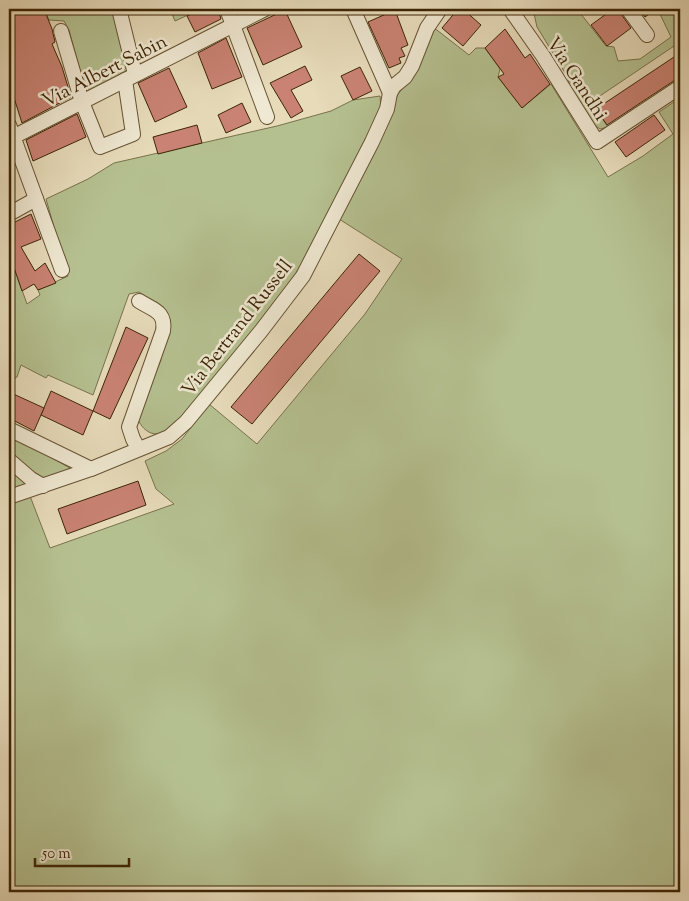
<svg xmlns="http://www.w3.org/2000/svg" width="689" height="901" viewBox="0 0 689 901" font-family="'Sorts Mill Goudy',serif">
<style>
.green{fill:#b5c090;stroke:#78724a}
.building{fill:#c98273;stroke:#3c2504}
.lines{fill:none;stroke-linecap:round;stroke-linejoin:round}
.minor-casing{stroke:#675232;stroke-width:16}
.minor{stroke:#efe8d2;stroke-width:14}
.labels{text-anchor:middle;stroke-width:5;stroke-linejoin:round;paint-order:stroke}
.street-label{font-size:19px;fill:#3c2504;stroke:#efe8d2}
</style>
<rect width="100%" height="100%" fill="#e7dbba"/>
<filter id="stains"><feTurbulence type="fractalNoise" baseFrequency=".004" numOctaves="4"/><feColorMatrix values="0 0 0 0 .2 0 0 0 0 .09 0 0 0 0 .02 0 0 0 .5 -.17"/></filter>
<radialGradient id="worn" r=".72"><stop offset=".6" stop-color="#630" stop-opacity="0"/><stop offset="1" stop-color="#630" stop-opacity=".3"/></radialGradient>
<g class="green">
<polygon points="44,9 113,9 128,70 91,91 84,85 69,30 64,21 49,20"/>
<polygon points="170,9 201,9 175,21"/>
<polygon points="533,9 577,9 606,46 614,47 618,61 640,59 671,37 658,10 680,9 680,42 591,102 608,127 600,129 592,123 571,89 567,76 537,27"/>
<polygon points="433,27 469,55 476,48 485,48 500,69 498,77 522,108 551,84 608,177 643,156 673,134 659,112 680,98 680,885 641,892 9,892 9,504 30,496 50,548 174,504 156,489 145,461 166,451 182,439 209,404 257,444 365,314 402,259 339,219 398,94 410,79"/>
<path d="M 380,96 L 381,107 L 376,122 C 350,173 326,225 296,273 C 280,297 183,426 163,433 C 150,437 141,428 137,417 L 161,360 L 159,355 L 160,305 L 139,292 L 129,294 L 93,395 L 48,375 L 46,378 L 21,365 L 17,377 L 9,382 L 9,263 L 12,262 L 27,304 L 40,295 L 38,290 L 68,276 L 46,199 L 88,179 L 114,163 L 277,126 L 331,111 L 353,100 Z"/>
<path d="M 9,436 L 18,439 L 70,468 C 64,471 58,476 52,478 C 35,484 20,464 9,454 Z"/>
<polygon points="9,467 30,484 9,491"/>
</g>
<g class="building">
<polygon points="9,9 44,9 52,29 55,42 52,44 62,67 71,97 22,123 9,82"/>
<polygon points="201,9 218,9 221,19 195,32 187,16"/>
<polygon points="458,9 463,9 481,25 463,46 442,28"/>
<polygon points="613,9 619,9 621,14 631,28 607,46 591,25"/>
<polygon points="639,9 656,9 645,17"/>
<polygon points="285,10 302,47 263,65 247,28"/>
<polygon points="395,10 408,45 401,48 405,56 399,58 401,63 389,68 368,22"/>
<polygon points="505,29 525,58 530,54 550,84 522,108 498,77 504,74 485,48"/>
<polygon points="226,38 242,77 212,89 198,53"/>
<polygon points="680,53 680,78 675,80 607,125 596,109"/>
<polygon points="305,66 312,80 291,90 303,111 291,118 270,83"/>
<polygon points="360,67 372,91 353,100 341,76"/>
<polygon points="169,68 187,107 155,122 138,83"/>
<polygon points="242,103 251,122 226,133 218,115"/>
<polygon points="77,114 86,137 33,161 26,140"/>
<polygon points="654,115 665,130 626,157 615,142"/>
<polygon points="197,125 202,143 158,154 153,137"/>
<polygon points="31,214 41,239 21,247 35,271 45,263 56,283 38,290 34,284 22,291 9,253 9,225"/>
<polygon points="359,254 380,271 252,424 231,407"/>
<polygon points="126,327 148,338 110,419 93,411"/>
<polygon points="51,391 93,411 83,435 41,415"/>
<polygon points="9,392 44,408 34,431 9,418"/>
<polygon points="138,481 146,505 67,534 58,509"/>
</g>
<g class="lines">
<g class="minor-casing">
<g id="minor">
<polyline points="119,9 135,74"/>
<polyline points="227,9 267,117"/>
<polyline points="353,9 390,93"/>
<polyline points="510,9 543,56 597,142 680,87"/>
<polyline points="628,9 647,35"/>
<polyline points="61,31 82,102 100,147 133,134 125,80"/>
<polyline points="9,125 62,270"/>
<polyline points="13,137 265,9"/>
<polyline points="9,214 36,199"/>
<polyline points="9,429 91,469"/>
<path d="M 138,448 L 133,439 L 129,427 L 163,331 C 166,311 153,310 139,301"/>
<polyline points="9,460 31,479 43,486"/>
<polyline points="9,497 91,469 169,437 186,422 261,331 303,276 372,142 387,109 390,93 394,86 405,77 412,66 427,28 440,9"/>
</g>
</g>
<use href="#minor" class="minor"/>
</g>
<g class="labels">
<g class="street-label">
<text transform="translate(104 70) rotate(-27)" y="7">Via Albert Sabin</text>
<text transform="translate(578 78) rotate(57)" y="7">Via Gandhi</text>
<text transform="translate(236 327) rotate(-52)" y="7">Via Bertrand Russell</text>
</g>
</g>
<rect width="689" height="901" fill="none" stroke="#e7dbba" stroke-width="30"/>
<rect x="10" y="10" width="669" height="881" fill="none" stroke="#3c2504" stroke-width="2.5"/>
<rect x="15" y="15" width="659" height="871" fill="none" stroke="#3c2504"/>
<path d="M35 858v8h94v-8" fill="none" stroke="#3c2504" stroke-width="2.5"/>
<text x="42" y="858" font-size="15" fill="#3c2504" stroke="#efe8d2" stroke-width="4" paint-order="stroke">50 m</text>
<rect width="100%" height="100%" filter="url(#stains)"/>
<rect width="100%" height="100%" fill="url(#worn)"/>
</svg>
